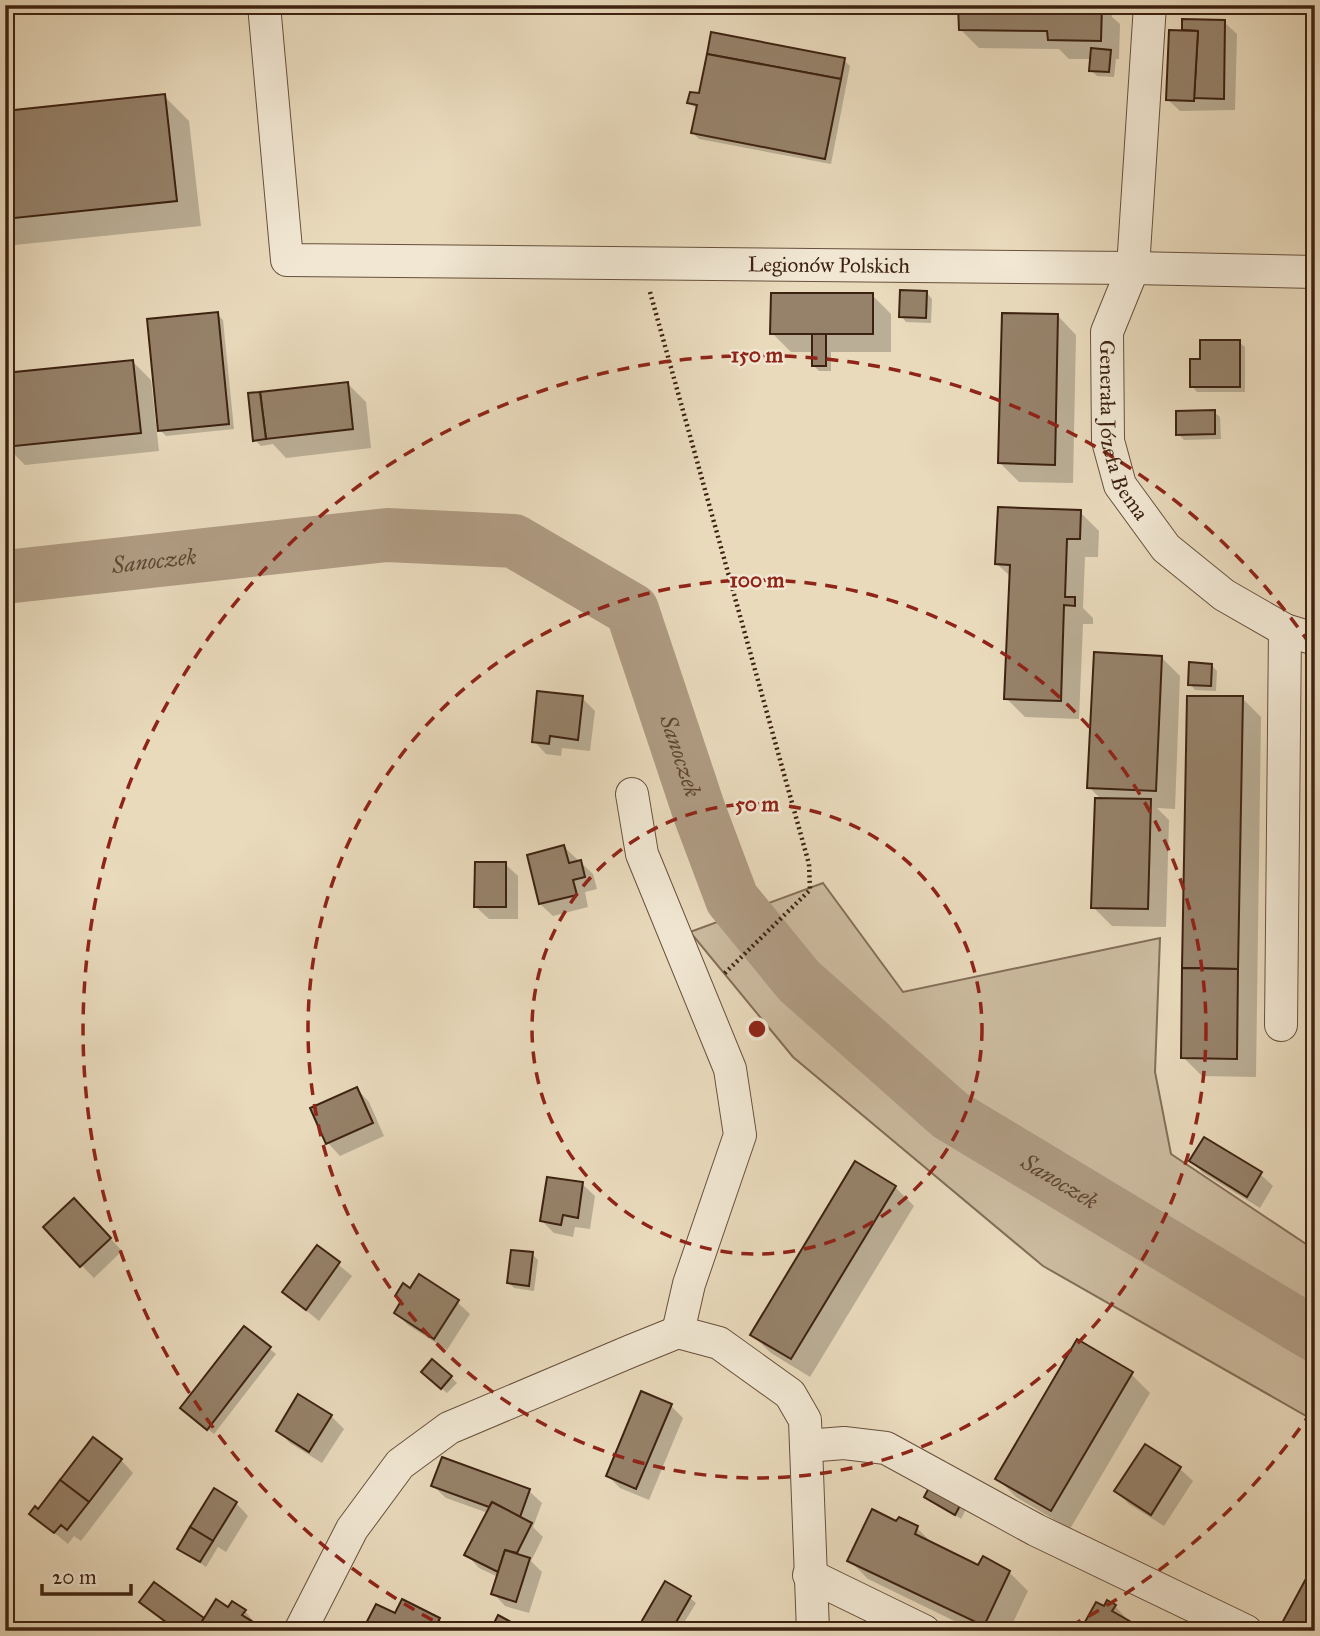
<svg xmlns="http://www.w3.org/2000/svg" width="1320" height="1636" viewBox="0 0 1320 1636" font-family="'IM FELL Great Primer',serif">
<style>
.green{fill:#ccbb9f;stroke:#846e58;stroke-width:2}
.shadow{fill:#0003}
.lines{fill:none;stroke-linecap:round;stroke-linejoin:round}
.river{stroke:#af9b82;stroke-width:54}
.building{fill:#96826a;stroke:#3d2211;stroke-width:2}
.minor-casing{stroke:#68503c;stroke-width:34}
.path{stroke:#3d2211;stroke-width:4.5;stroke-dasharray:2 3.5;stroke-linecap:butt}
.minor{stroke:#f1e7d3;stroke-width:32}
.ring{fill:none;stroke:#8f2418;stroke-width:3.5;stroke-dasharray:12 9}
.labels{text-anchor:middle;stroke-width:5;stroke-linejoin:round;paint-order:stroke}
.street-label{font-size:21px;fill:#3d2211;stroke:#f1e7d3}
.water-label{font-size:23px;font-style:italic;fill:#5f4633;stroke:#f1e7d3}
.centre{fill:#8f2418;stroke:#f1e7d3;stroke-width:3.5}
.ring-label{font-size:21px;text-anchor:middle;font-weight:bold;fill:#8f2418;stroke:#f1e7d3;stroke-width:5;stroke-linejoin:round;paint-order:stroke}
</style>
<rect width="100%" height="100%" fill="#e9dabc"/>
<filter id="stains"><feTurbulence type="fractalNoise" baseFrequency=".00286" numOctaves="4"/><feColorMatrix values="0 0 0 0 .2 0 0 0 0 .09 0 0 0 0 .02 0 0 0 .5 -.17"/></filter>
<radialGradient id="worn" r=".72"><stop offset=".6" stop-color="#630" stop-opacity="0"/><stop offset="1" stop-color="#630" stop-opacity=".3"/></radialGradient>
<polygon class="green" points="823,883 903,992 1160,938 1155,1072 1171,1154 1315,1250 1315,1421 1043,1266 793,1057 690,932"/>
<g class="shadow">
<polygon points="960,5 1110,5 1112,17 1120,24 1119,59 1116,59 1114,77 1097,76 1091,70 1092,59 1069,59 1059,49 979,48 960,29"/>
<polygon points="1184,21 1224,22 1237,34 1235,110 1180,111 1167,99"/>
<polygon points="844,60 850,66 831,164 699,139 693,133 698,109 689,103 701,95"/>
<polygon points="164,96 189,121 201,226 5,246 5,113"/>
<polygon points="927,293 932,299 931,323 906,322 901,316"/>
<polygon points="872,295 891,314 891,352 831,352 831,371 819,371 813,365 813,352 791,352 772,333"/>
<polygon points="217,314 223,320 234,429 166,436 160,430"/>
<polygon points="1058,316 1076,335 1073,483 1019,482 1000,463"/>
<polygon points="1239,342 1245,347 1245,392 1197,392 1192,386 1202,360"/>
<polygon points="132,361 151,380 159,451 25,465 6,446"/>
<polygon points="347,383 366,402 371,448 286,458 273,444 261,446 255,440"/>
<polygon points="1214,412 1220,417 1221,439 1184,440 1178,434"/>
<polygon points="1080,512 1099,531 1098,557 1085,557 1083,608 1093,618 1093,624 1083,624 1079,719 1025,717 1006,698 1011,577 997,564"/>
<polygon points="1161,657 1180,676 1175,809 1157,808 1169,820 1166,927 1112,926 1093,907 1102,800 1089,787"/>
<polygon points="1211,665 1217,671 1216,691 1195,690 1190,684"/>
<polygon points="582,698 595,711 590,751 562,748 561,756 546,754 534,741"/>
<polygon points="1242,698 1261,717 1256,1077 1202,1076 1183,1057"/>
<polygon points="564,847 593,874 597,889 585,892 588,907 553,916 540,904"/>
<polygon points="505,864 518,876 518,919 489,919 476,907"/>
<polygon points="357,1089 369,1102 384,1136 340,1156 328,1143 312,1109"/>
<polygon points="1191,1161 1260,1174 1273,1186 1260,1208 1203,1173"/>
<polygon points="582,1184 595,1196 590,1229 575,1227 573,1237 554,1233 542,1221"/>
<polygon points="895,1187 914,1206 810,1377 771,1353 752,1335"/>
<polygon points="87,1213 122,1251 94,1278 81,1265"/>
<polygon points="317,1247 352,1276 319,1321 284,1292"/>
<polygon points="532,1254 538,1260 534,1291 514,1288 508,1282"/>
<polygon points="410,1290 457,1302 470,1314 447,1350 408,1325 396,1313"/>
<polygon points="244,1328 276,1354 214,1434 188,1414"/>
<polygon points="1131,1374 1150,1393 1070,1529 1016,1497 997,1478"/>
<polygon points="451,1377 457,1383 447,1393 429,1378"/>
<polygon points="299,1396 331,1416 344,1429 322,1463 290,1443 278,1431"/>
<polygon points="671,1406 683,1418 649,1500 620,1488 608,1476"/>
<polygon points="1145,1446 1180,1469 1193,1481 1164,1526 1129,1504 1116,1491"/>
<polygon points="121,1460 133,1473 81,1541 74,1536 68,1544 31,1514"/>
<polygon points="433,1486 529,1491 542,1503 533,1527 543,1537 531,1561 542,1572 529,1613 505,1606 493,1593 498,1577 479,1568 467,1555 488,1513 446,1498"/>
<polygon points="932,1487 966,1509 961,1519 926,1496"/>
<polygon points="236,1503 248,1516 226,1552 218,1547 206,1567 179,1548"/>
<polygon points="896,1523 917,1528 936,1547 978,1567 1009,1572 1028,1591 1009,1631 975,1631 868,1579 849,1560"/>
<polygon points="690,1598 696,1603 679,1631 638,1631"/>
<polygon points="141,1602 204,1621 229,1610 245,1611 261,1631 178,1631"/>
<polygon points="1115,1606 1127,1619 1126,1621 1104,1609"/>
<polygon points="396,1616 439,1619 451,1631 364,1631"/>
<polygon points="499,1618 512,1625 518,1631 492,1631"/>
</g>
<g class="lines">
<path class="river" id="s1" d="M 5,577 L 387,535 L 514,541 L 632,610 L 699,811 L 732,899 L 799,981 L 950,1115 L 1315,1335"/>
</g>
<g class="building">
<polygon points="958,5 1102,5 1101,41 1048,40 1047,31 959,30"/>
<polygon points="1182,19 1225,20 1224,99 1194,98 1198,31 1182,30"/>
<polygon points="1169,30 1198,31 1194,101 1166,100"/>
<polygon points="711,32 845,58 841,79 707,54"/>
<polygon points="1091,48 1111,50 1109,72 1089,71"/>
<polygon points="707,54 841,79 825,159 691,133 697,105 687,103 690,92 699,93"/>
<polygon points="165,94 177,201 5,219 5,111"/>
<polygon points="900,290 927,291 926,318 899,317"/>
<polygon points="771,293 873,293 873,334 770,334"/>
<polygon points="218,312 229,424 158,431 147,319"/>
<polygon points="1002,313 1058,314 1055,465 998,463"/>
<rect x="812" y="334" width="14" height="32"/>
<polygon points="1200,340 1240,340 1240,387 1190,387 1190,359 1200,359"/>
<polygon points="133,360 141,433 5,447 5,373"/>
<polygon points="348,382 353,429 266,439 260,392"/>
<polygon points="260,392 266,439 253,441 248,393"/>
<polygon points="1215,410 1215,434 1176,435 1176,411"/>
<polygon points="998,507 1081,510 1080,539 1067,539 1065,597 1075,597 1075,606 1064,605 1061,701 1004,699 1010,565 995,564"/>
<polygon points="1094,652 1162,656 1156,791 1087,788"/>
<polygon points="1189,662 1212,664 1211,686 1188,685"/>
<polygon points="537,691 583,696 578,740 550,736 549,744 532,742"/>
<polygon points="1187,696 1243,696 1238,969 1182,968"/>
<polygon points="1095,798 1151,799 1148,909 1091,908"/>
<polygon points="564,845 569,863 581,860 585,877 573,880 577,895 539,904 527,855"/>
<polygon points="475,862 506,862 506,907 474,907"/>
<polygon points="1182,968 1238,969 1237,1059 1181,1058"/>
<polygon points="357,1087 373,1123 326,1144 310,1108"/>
<polygon points="1204,1137 1262,1172 1247,1197 1189,1161"/>
<polygon points="855,1161 896,1186 791,1359 750,1335"/>
<polygon points="547,1177 583,1182 578,1218 563,1215 561,1225 540,1221"/>
<polygon points="74,1198 111,1238 80,1267 43,1227"/>
<polygon points="317,1245 340,1262 306,1310 282,1292"/>
<polygon points="511,1250 533,1252 529,1286 507,1283"/>
<polygon points="419,1274 459,1300 434,1339 394,1313 401,1301 395,1296 403,1283 410,1288"/>
<polygon points="244,1326 271,1347 207,1430 180,1408"/>
<polygon points="1077,1339 1133,1372 1051,1511 995,1479"/>
<polygon points="432,1359 452,1376 441,1389 421,1372"/>
<polygon points="641,1391 672,1404 636,1489 606,1476"/>
<polygon points="298,1394 332,1415 309,1452 276,1431"/>
<polygon points="93,1437 122,1459 89,1502 60,1480"/>
<polygon points="1145,1444 1181,1467 1151,1515 1114,1491"/>
<polygon points="442,1457 530,1489 520,1517 492,1502 489,1507 431,1486"/>
<polygon points="60,1480 89,1502 67,1530 61,1525 54,1533 29,1514 35,1506 38,1509"/>
<polygon points="931,1484 962,1502 955,1515 924,1497"/>
<polygon points="214,1488 237,1502 213,1541 190,1527"/>
<polygon points="492,1502 532,1523 517,1553 505,1550 498,1572 464,1555"/>
<polygon points="872,1509 896,1521 899,1517 918,1526 915,1534 978,1565 983,1556 1010,1571 984,1626 847,1561"/>
<polygon points="190,1527 213,1541 200,1562 177,1549"/>
<polygon points="505,1550 530,1558 516,1602 491,1594"/>
<polygon points="1315,1562 1315,1631 1296,1631 1282,1623"/>
<polygon points="665,1581 691,1596 671,1631 636,1631"/>
<polygon points="154,1582 204,1618 196,1631 178,1631 139,1602"/>
<polygon points="216,1599 228,1607 232,1601 246,1610 242,1615 258,1625 254,1631 196,1631"/>
<polygon points="402,1599 440,1618 434,1631 362,1631 376,1604 395,1613"/>
<polygon points="1107,1600 1116,1605 1112,1611 1147,1631 1080,1631 1096,1602 1104,1606"/>
<polygon points="498,1615 513,1623 509,1631 490,1631"/>
</g>
<g class="lines">
<g class="minor-casing">
<g id="minor">
<path id="s2" d="M 264,5 L 287,260 L 1133,268 L 1315,272"/>
<path id="s3" d="M 1150,5 L 1133,268 L 1107,332 L 1108,441 L 1120,485 L 1166,548 L 1224,595 L 1285,630 L 1315,639"/>
<polyline points="632,794 642,854 730,1069 740,1135 689,1284 678,1332"/>
<polyline points="1281,1025 1285,630"/>
<polyline points="806,1446 844,1443 886,1448 1036,1530 1246,1631"/>
<polyline points="809,1575 924,1631"/>
<polyline points="300,1631 352,1529 400,1464 449,1428 631,1351 678,1332 719,1343 790,1394 805,1420 813,1631"/>
</g>
</g>
<polyline class="path" points="650,292 809,864 810,890 724,974"/>
<use href="#minor" class="minor"/>
</g>
<g class="ring">
<circle cx="757" cy="1029" r="225"/>
<circle cx="757" cy="1029" r="449"/>
<path d="M1312 1411A674 674 0 0 1 1063 1630M451 1630A674 674 0 1 1 1312 647"/>
</g>
<g class="labels">
<g class="street-label">
<text dy="7" stroke="none"><textPath href="#s2" startOffset="798">Legionów Polskich</textPath></text>
<text dy="7" stroke="none"><textPath href="#s3" startOffset="434">Generała Józefa Bema</textPath></text>
</g>
<g class="water-label">
<text dy="8" stroke="none"><textPath href="#s1" startOffset="150">Sanoczek</textPath></text>
<text dy="8" stroke="none"><textPath href="#s1" startOffset="802">Sanoczek</textPath></text>
<text dy="8" stroke="none"><textPath href="#s1" startOffset="1390">Sanoczek</textPath></text>
</g>
</g>
<circle cx="757" cy="1029" r="10" class="centre"/>
<g class="ring-label">
<text x="757" y="362">150 m</text>
<text x="757" y="587">100 m</text>
<text x="757" y="811">50 m</text>
</g>
<rect width="1320" height="1636" fill="none" stroke="#e9dabc" stroke-width="28"/>
<rect x="7" y="7" width="1306" height="1622" fill="none" stroke="#3d2211" stroke-width="3.5"/>
<rect x="14" y="14" width="1292" height="1608" fill="none" stroke="#3d2211" stroke-width="2"/>
<path d="M42 1584v10h89v-10" fill="none" stroke="#3d2211" stroke-width="3.5"/>
<text x="52" y="1584" font-size="21" fill="#3d2211" stroke="#f1e7d3" stroke-width="5" paint-order="stroke">20 m</text>
<rect width="100%" height="100%" filter="url(#stains)"/>
<rect width="100%" height="100%" fill="url(#worn)"/>
</svg>
